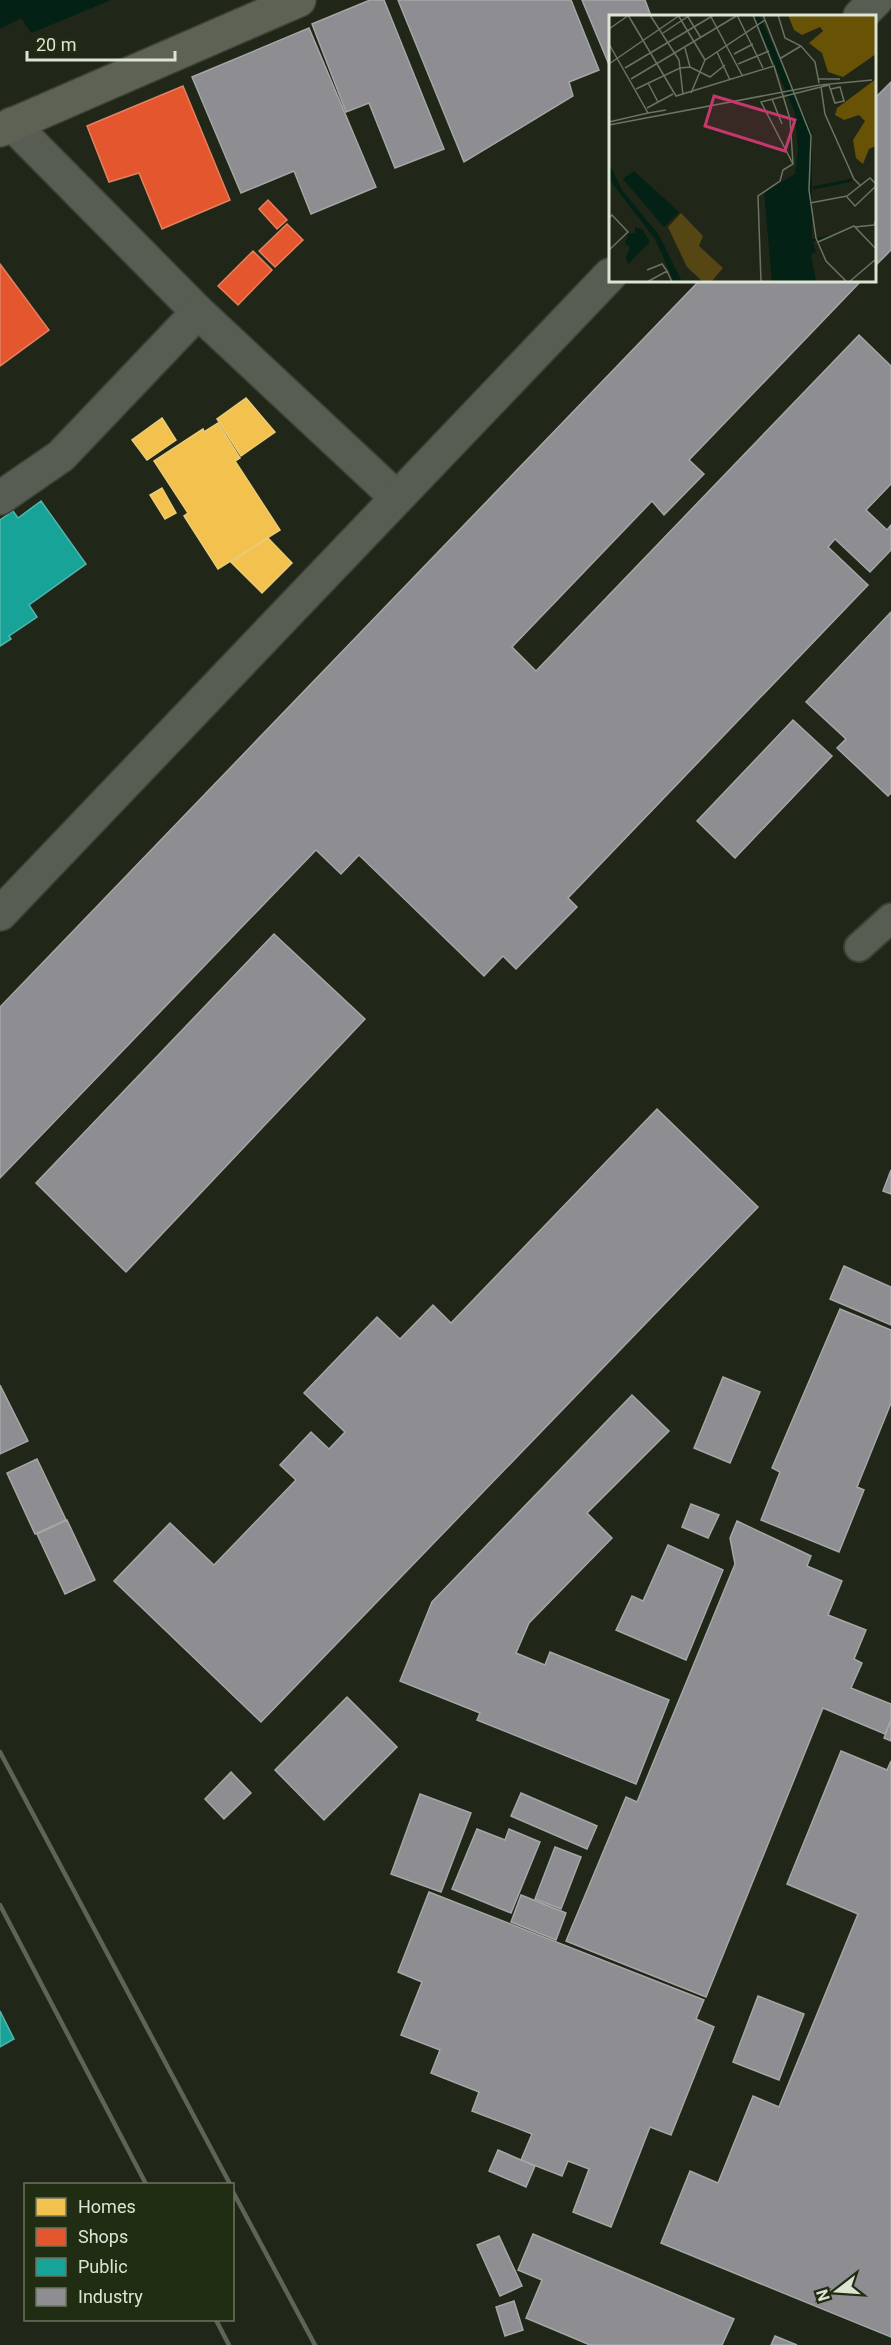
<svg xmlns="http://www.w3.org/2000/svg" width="891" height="2345" viewBox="0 0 891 2345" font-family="Roboto,sans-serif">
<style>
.water{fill:#032115}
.homes{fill:#f2c14e;stroke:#ebcc76;stroke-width:1.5}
.shops{fill:#e4572e;stroke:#e28160;stroke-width:1.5}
.public{fill:#17a398;stroke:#52b6aa;stroke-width:1.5}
.industry{fill:#8d8d92;stroke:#a5a7a6;stroke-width:1.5}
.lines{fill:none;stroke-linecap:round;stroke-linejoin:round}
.service-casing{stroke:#3c4236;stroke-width:32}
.minor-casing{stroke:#3c4236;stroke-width:36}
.tertiary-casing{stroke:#3c4236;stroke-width:36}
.secondary-casing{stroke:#3c4236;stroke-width:36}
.service{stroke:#585d53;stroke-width:28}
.minor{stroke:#585d53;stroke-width:33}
.tertiary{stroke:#585d53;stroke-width:33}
.secondary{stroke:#5e6255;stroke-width:33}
.rail{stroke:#5f6459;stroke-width:4.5}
.inset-river{fill:none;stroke:#032115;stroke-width:3}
.inset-road{fill:none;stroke:#6b7363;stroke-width:1.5}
.view{fill:#c6376d;fill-opacity:0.15;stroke:#c6376d;stroke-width:3}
.inset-edge{fill:none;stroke:#dce4d3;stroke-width:3}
</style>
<rect width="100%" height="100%" fill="#202718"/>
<polygon class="water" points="0,0 111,0 31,33 21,18 0,29"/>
<g class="homes">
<polygon points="246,398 275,432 241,456 217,419"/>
<polygon points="162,418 176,440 147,460 132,440"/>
<polygon points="218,423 240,458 235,461 280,530 218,569 184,516 188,513 154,461 203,429 204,432"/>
<polygon points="162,488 176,513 165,519 150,495"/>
<polygon points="268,538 292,563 262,593 231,562"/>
</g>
<g class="shops">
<polygon points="183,86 230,200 162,229 139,173 109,182 87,126"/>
<polygon points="268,200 287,220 277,229 259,209"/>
<polygon points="287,224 303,240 275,267 259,251"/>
<polygon points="253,251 272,270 238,305 218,286"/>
<polygon points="0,264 49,330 0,366"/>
</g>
<g class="public">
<polygon points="41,501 86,564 29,605 37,617 9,636 11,639 0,646 0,520 13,511 18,518"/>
<polygon points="0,2011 14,2039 0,2047"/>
</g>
<g class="industry">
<polygon points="370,0 384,0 444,149 395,168 369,103 346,112 312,24"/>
<polygon points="398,0 571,0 599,70 569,82 573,96 464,162"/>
<polygon points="582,0 645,0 651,16 610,16 610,67"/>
<polygon points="309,28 376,187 311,214 294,171 241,193 192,77"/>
<polygon points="891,82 891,250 874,267 874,99"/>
<polygon points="700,280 862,280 689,460 704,474 664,515 652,501 512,647 536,671 859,335 891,366 891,484 866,510 887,530 891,525 891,550 870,572 835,539 828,547 868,585 568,898 577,907 516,969 503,956 484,976 359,855 341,874 316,850 0,1178 0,1007"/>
<polygon points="891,612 891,793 888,796 837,748 846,739 806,702"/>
<polygon points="793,720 832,756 735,858 697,821"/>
<polygon points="274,934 365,1019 126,1272 36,1183"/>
<polygon points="657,1109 758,1207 261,1722 114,1581 170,1523 214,1565 296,1480 280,1465 311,1432 329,1449 345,1432 304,1393 377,1317 400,1339 433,1305 451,1323"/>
<polygon points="891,1170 891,1194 883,1191"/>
<polygon points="844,1266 891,1287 891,1325 830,1299"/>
<polygon points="840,1309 891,1330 891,1403 857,1487 864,1490 839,1552 761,1520 780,1472 772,1468"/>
<polygon points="723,1377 760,1392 730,1463 694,1448"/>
<polygon points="0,1385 28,1441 0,1454"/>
<polygon points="632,1395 669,1431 587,1513 612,1538 529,1623 516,1653 545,1665 550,1652 669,1700 636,1784 477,1720 480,1713 400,1681 432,1602"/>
<polygon points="37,1459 66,1520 35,1534 7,1473"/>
<polygon points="691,1504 719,1515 708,1538 682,1527"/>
<polygon points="67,1520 95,1580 65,1594 37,1534"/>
<polygon points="737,1521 811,1556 807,1566 842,1581 828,1615 866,1630 854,1659 862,1663 851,1688 891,1704 891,1720 885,1734 823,1708 706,1997 566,1941 626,1797 637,1802 735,1564 730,1538"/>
<polygon points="668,1545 723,1570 686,1660 616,1630 632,1596 643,1601"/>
<polygon points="347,1697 397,1747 324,1820 275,1770"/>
<polygon points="891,1720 891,1741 884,1738"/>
<polygon points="841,1751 887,1770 891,1761 891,2337 661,2243 690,2171 718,2183 753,2096 779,2107 858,1914 787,1884"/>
<polygon points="231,1772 251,1793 224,1819 205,1799"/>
<polygon points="521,1793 597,1826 587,1849 511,1816"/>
<polygon points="420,1794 471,1813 441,1892 391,1874"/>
<polygon points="477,1829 505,1840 509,1829 540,1842 511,1913 452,1889"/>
<polygon points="555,1847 581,1857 561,1909 535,1899"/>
<polygon points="429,1892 704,2000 696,2019 714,2027 671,2135 650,2127 611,2227 573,2212 589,2169 568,2161 562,2176 521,2160 532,2134 472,2111 479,2092 431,2073 440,2050 401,2035 422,1982 398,1972"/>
<polygon points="521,1895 566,1913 556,1940 511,1922"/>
<polygon points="758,1996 804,2014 779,2080 733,2062"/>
<polygon points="498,2150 535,2166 526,2187 489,2171"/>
<polygon points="533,2234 734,2319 722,2345 590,2345 526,2318 542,2280 518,2270"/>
<polygon points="499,2236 522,2286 500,2296 477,2245"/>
<polygon points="514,2301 523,2330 505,2336 496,2307"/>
<polygon points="775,2336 797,2345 771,2345"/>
</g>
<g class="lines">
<g class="service-casing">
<polyline id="service" points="859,947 891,918"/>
</g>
<g class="minor-casing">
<g id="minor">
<polyline points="12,124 198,312 396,497"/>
<polyline points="0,498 61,456 198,312"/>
</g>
</g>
<g class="tertiary-casing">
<g id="tertiary">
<polyline points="860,16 876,0"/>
<polyline points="0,914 610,275"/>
</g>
</g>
<g class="secondary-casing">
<polyline id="secondary" points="0,130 299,0"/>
</g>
<use href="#service" class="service"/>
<use href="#minor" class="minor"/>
<use href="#tertiary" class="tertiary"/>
<use href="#secondary" class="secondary"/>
<g class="rail">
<polyline points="0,1752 230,2184"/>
<polyline points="0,1905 146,2184"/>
<polyline points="232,2190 315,2345"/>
<polyline points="216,2320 229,2345"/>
</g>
</g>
<g transform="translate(609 15)">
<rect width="267" height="267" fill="#202718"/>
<path d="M 72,198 L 94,221 L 90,231 L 114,253 L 102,267 L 94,267 L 78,252 L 59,212 Z" fill="#564614"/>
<path d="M 179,0 L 267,0 L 267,39 L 234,62 L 219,57 L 213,38 L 200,28 L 214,16 L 211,12 L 193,20 L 185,15 ZM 267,64 L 267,131 L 260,134 L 254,149 L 247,143 L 244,125 L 256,106 L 250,100 L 235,105 L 226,100 L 228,93 Z" fill="#675205"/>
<path d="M 145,0 L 150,0 L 157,15 L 203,118 L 203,224 L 226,219 L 204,227 L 207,237 L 202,239 L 207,267 L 163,267 L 155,177 L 186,159 L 189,135 L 186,98 ZM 0,148 L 13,175 L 50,220 L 73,267 L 65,267 L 46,224 L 6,172 L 0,162 ZM 25,156 L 70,197 L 55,212 L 14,164 ZM 26,212 L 33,214 L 41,227 L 19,249 L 17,242 L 21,232 L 16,229 L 19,219 L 26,218 Z" fill="#032115"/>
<path class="inset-river" d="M 204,173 L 243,165"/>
<path class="inset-road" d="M 19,0 L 35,27M 41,0 L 70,45 L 74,80M 69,0 L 96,45M 101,0 L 133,60M 128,0 L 154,53M 144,0 L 164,50M 154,0 L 202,121 L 200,175 L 207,223 L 217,246 L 238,267M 169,0 L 176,23 L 192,31 L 206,47 L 210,68M 79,2 L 92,23M 0,14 L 20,0M 54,18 L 81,0M 35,27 L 67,81 L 165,51 L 181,104 L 184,149M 0,29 L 39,98 L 0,107M 76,33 L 81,52M 108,37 L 121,65M 125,39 L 144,29M 172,43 L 192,31M 0,49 L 71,0M 129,49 L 160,36M 16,53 L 105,0M 22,64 L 129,0M 209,64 L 231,64M 39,68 L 49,87M 212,72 L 220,70 L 226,88 L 235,86 L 231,72 L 222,74M 27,74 L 71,53 L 81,52 L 101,62 L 116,50M 82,78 L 96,45 L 156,5M 163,84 L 173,109M 38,93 L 64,79M 39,98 L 57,95M 0,110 L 211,70 L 263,65M 238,182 L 246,191 L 267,171M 201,188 L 238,181 L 261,163 L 267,169M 0,203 L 3,200 L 19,217 L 0,235M 246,212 L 265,210 L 267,205M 209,227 L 245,211 L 267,234M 38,255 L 53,249 L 58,256M 38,267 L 58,256 L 63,267M 152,267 L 149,181 L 171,166 L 174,155 L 184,149 L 152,87 L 212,72 L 216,99 L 245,164 L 252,171M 240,267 L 267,244"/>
<path class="view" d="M 105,81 L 186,105 L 176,136 L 96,111 Z"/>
<rect width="267" height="267" class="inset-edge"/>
</g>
<rect x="24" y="2183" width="210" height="138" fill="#212d12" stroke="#6c765f" stroke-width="1.5"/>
<rect x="36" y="2198" width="30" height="18" fill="#f2c14e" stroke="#6c765f" stroke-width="1.5"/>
<text x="78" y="2213" font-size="18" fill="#dce4d3">Homes</text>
<rect x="36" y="2228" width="30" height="18" fill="#e4572e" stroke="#6c765f" stroke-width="1.5"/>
<text x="78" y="2243" font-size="18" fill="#dce4d3">Shops</text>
<rect x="36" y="2258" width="30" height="18" fill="#17a398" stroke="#6c765f" stroke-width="1.5"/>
<text x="78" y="2273" font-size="18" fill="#dce4d3">Public</text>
<rect x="36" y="2288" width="30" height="18" fill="#8d8d92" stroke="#6c765f" stroke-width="1.5"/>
<text x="78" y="2303" font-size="18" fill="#dce4d3">Industry</text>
<g transform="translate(837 2291) rotate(253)" stroke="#212d12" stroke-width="4.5" paint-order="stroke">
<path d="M0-4.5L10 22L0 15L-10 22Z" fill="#dce4d3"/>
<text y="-9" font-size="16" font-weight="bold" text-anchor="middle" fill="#dce4d3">N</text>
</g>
<path d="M27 51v9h148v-9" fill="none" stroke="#dce4d3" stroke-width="3"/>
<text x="36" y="51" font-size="18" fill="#dce4d3" stroke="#212d12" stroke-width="4.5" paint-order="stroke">20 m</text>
</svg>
